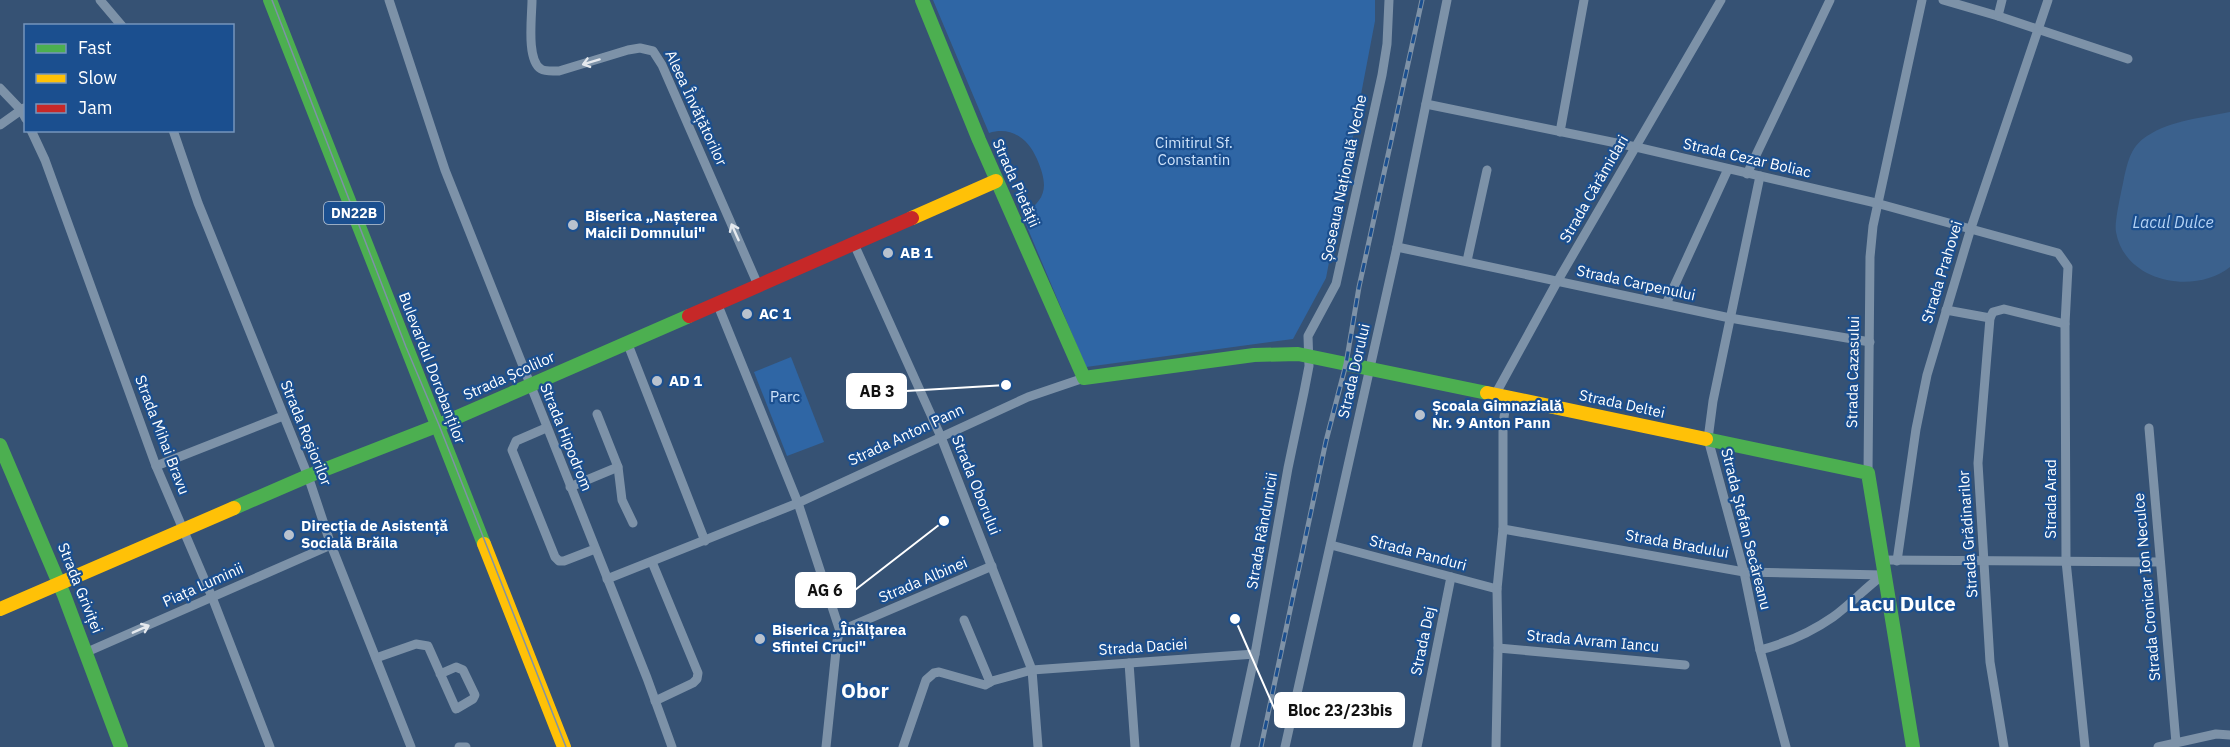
<svg xmlns="http://www.w3.org/2000/svg" width="2230" height="747" viewBox="0 0 2230 747" font-family="'IBM Plex Sans',sans-serif">
<style>
.green{fill:#2f66a5}
.water{fill:#3b618d}
.lines{fill:none;stroke-linecap:round;stroke-linejoin:round}
.street{stroke:#7d92a8;stroke-width:9}
.fast{stroke:#4caf50;stroke-width:14}
.slow{stroke:#ffc107;stroke-width:14}
.jam{stroke:#c62828;stroke-width:14}
.tram{stroke:#7e92a7;stroke-width:1.5}
.rail-casing{stroke:#7e92a7;stroke-width:5}
.rail{stroke:#1b4f8f;stroke-width:3;stroke-dasharray:9;stroke-linecap:butt}
.oneway{stroke:#e5e9ee}
.poi-dot{fill:#b9c2ce;stroke:#1b4f8f;stroke-width:2}
.labels{text-anchor:middle;stroke-width:4.5;stroke-linejoin:round;paint-order:stroke}
.shield{fill:#1b4f8f;stroke:#bbcadd;stroke-width:1.5}
.shield-label{font-size:14px;font-weight:bold;fill:#fff}
.street-label{font-size:15px;fill:#fff;stroke:#1b4f8f}
.park-label{font-size:15px;fill:#cfe3fa;stroke:#1b4f8f}
.poi-label{font-size:15px;font-weight:bold;fill:#fff;stroke:#1b4f8f;text-anchor:start}
.water-label{font-size:16px;font-style:italic;fill:#b5d3f5;stroke:#1b4f8f}
.district-label{font-size:21px;font-weight:bold;fill:#fff;stroke:#1b4f8f}
.leader{fill:none;stroke:#fff;stroke-width:2}
.callout-dot{fill:#fff;stroke:#1b4f8f;stroke-width:2}
.callout{fill:#fff;stroke:#fff;stroke-width:2}
.callout-label{font-size:16px;text-anchor:middle;font-weight:bold;fill:#111}
</style>
<rect width="100%" height="100%" fill="#365274"/>
<g class="green">
<path d="M 933,0 L 1375,0 L 1375,21 L 1326,278 L 1293,339 L 1086,367 L 1022,215 C 1048,199 1048,185 1037,159 C 1028,139 1012,126 989,133 Z"/>
<polygon points="791,357 824,442 787,456 754,372"/>
</g>
<path class="water" d="M 2230,112 L 2230,267 C 2195,295 2125,283 2116,232 C 2114,222 2122,189 2124,178 C 2128,161 2131,146 2147,136 C 2172,120 2202,118 2230,112 Z"/>
<g class="lines">
<g class="street">
<polyline points="100,0 122,26"/>
<polyline points="389,0 445,170 647,678 672,747"/>
<path d="M 532,0 C 532,16 526,60 541,69 C 546,72 553,71 559,71 L 628,50 L 640,48 L 653,51 L 662,65 L 758,285"/>
<polyline points="1943,0 1998,16 2128,59"/>
<polyline points="1998,16 2002,0"/>
<polyline points="0,88 21,110 26,119"/>
<polyline points="1426,104 1636,147 1876,203 2058,253 2068,267 2065,324 2066,561 2085,747"/>
<polyline points="0,125 24,108"/>
<polyline points="31,130 45,160 156,466 212,597 270,747"/>
<polyline points="173,130 198,203 308,476 331,545 411,747"/>
<polyline points="1560,132 1584,0"/>
<polyline points="1747,174 1830,0"/>
<polyline points="1760,176 1713,401 1708,439 1744,572 1760,650 1786,747"/>
<polyline points="854,244 941,437 1032,670 1038,747"/>
<polyline points="1397,247 1730,318 1870,342"/>
<polyline points="1467,261 1487,170"/>
<polyline points="717,303 798,503 840,631"/>
<polyline points="1666,304 1728,169"/>
<polyline points="1946,310 1990,318 1993,312 2004,309 2065,324"/>
<polyline points="1990,318 1978,463 1990,662 2004,747"/>
<polyline points="627,342 705,541"/>
<polyline points="1495,395 1557,282 1721,0"/>
<polyline points="597,414 618,467 622,500 633,523"/>
<polyline points="546,428 516,441 512,450 555,557 559,561 564,561 595,549"/>
<polyline points="2149,428 2176,743"/>
<polyline points="156,466 283,416"/>
<polyline points="1868,473 1870,257 1873,226 1922,0"/>
<polyline points="570,487 618,467"/>
<polyline points="1503,529 1744,572 1883,575"/>
<polyline points="1331,545 1497,589"/>
<polyline points="1881,560 2160,562"/>
<polyline points="1897,561 1916,429 1927,375 1971,228 2048,0"/>
<polyline points="652,562 698,673 697,679 693,683 655,701"/>
<polyline points="607,579 798,503 1028,397 1084,378"/>
<polyline points="964,620 990,682"/>
<polyline points="1498,648 1685,665"/>
<path d="M 1760,650 C 1787,643 1810,633 1833,617 C 1851,604 1865,588 1883,575"/>
<polyline points="87,652 331,545"/>
<polyline points="376,658 416,644 428,646 456,709 473,699 475,695 463,670 456,667 440,674"/>
<polyline points="1129,663 1135,747"/>
<polyline points="459,747 466,747"/>
<polyline points="826,747 837,641 840,631 992,566"/>
<polyline points="903,747 926,680 934,673 939,672 985,685 992,681 1032,670 1255,654"/>
<polyline points="1235,747 1255,654 1288,468 1304,392 1309,366 1308,336 1336,284 1382,75 1387,44 1389,0"/>
<polyline points="1285,747 1397,247 1447,0"/>
<polyline points="1417,747 1451,577"/>
<polyline points="1496,747 1498,648 1497,589 1503,529 1503,424 1507,397"/>
<polyline points="2158,747 2216,734 2230,735"/>
</g>
<g class="fast">
<polyline points="270,0 484,544"/>
<polyline points="922,0 979,140 1084,378 1254,355 1298,354 1487,393"/>
<polyline points="1706,439 1868,473 1913,747"/>
<polyline points="0,445 64,595 121,747"/>
<polyline points="234,508 308,476 439,425 689,316"/>
</g>
<g class="slow">
<polyline points="912,218 996,181"/>
<polyline points="1487,393 1706,439"/>
<polyline points="484,544 564,747"/>
<polyline points="0,609 234,508"/>
</g>
<polyline class="jam" points="689,316 912,218"/>
<polyline class="tram" points="272,0 406,347 439,425 566,747"/>
<g class="rail-casing">
<polyline id="rail" points="1261,747 1326,441 1346,364 1359,287 1422,0"/>
</g>
<use href="#rail" class="rail"/>
</g>
<defs><path id="oneway-shaft" d="M-6 0H5M1.5-3L5.5 0L1.5 3" fill="none" stroke-width="1.6" stroke-linecap="round" stroke-linejoin="round" transform="scale(1.5)"/></defs>
<g class="oneway">
<use href="#oneway-shaft" transform="translate(591 62) rotate(163)"/>
<use href="#oneway-shaft" transform="translate(735 232) rotate(-114)"/>
<use href="#oneway-shaft" transform="translate(141 629) rotate(-24)"/>
</g>
<g class="poi-dot">
<circle cx="573" cy="225" r="6"/>
<circle cx="888" cy="253" r="6"/>
<circle cx="747" cy="314" r="6"/>
<circle cx="657" cy="381" r="6"/>
<circle cx="1420" cy="415" r="6"/>
<circle cx="289" cy="535" r="6"/>
<circle cx="760" cy="639" r="6"/>
</g>
<g class="labels">
<rect class="shield" x="324" y="202" width="60" height="22" rx="4.5"/>
<g class="shield-label">
<text x="354" y="218">DN22B</text>
</g>
<g class="street-label">
<text transform="translate(696 108) rotate(65)" y="5">Aleea Învățătorilor</text>
<text transform="translate(1747 158) rotate(13)" y="5">Strada Cezar Boliac</text>
<text transform="translate(1344 178) rotate(-78)" y="5">Șoseaua Națională Veche</text>
<text transform="translate(1016 183) rotate(66)" y="5">Strada Pietății</text>
<text transform="translate(1594 189) rotate(-60)" y="5">Strada Cărămidari</text>
<text transform="translate(1942 272) rotate(-73)" y="5">Strada Prahovei</text>
<text transform="translate(1636 283) rotate(12)" y="5">Strada Carpenului</text>
<text transform="translate(432 368) rotate(69)" y="5">Bulevardul Dorobanților</text>
<text transform="translate(1354 371) rotate(-77)" y="5">Strada Dorului</text>
<text transform="translate(1853 372) rotate(-89)" y="5">Strada Cazasului</text>
<text transform="translate(509 376) rotate(-24)" y="5">Strada Școlilor</text>
<text transform="translate(1622 404) rotate(12)" y="5">Strada Deltei</text>
<text transform="translate(306 433) rotate(68)" y="5">Strada Roșiorilor</text>
<text transform="translate(162 435) rotate(69)" y="5">Strada Mihai Bravu</text>
<text transform="translate(906 435) rotate(-25)" y="5">Strada Anton Pann</text>
<text transform="translate(566 437) rotate(68)" y="5">Strada Hipodrom</text>
<text transform="translate(976 485) rotate(68)" y="5">Strada Oborului</text>
<text transform="translate(2051 499) rotate(-90)" y="5">Strada Arad</text>
<text transform="translate(1746 529) rotate(76)" y="5">Strada Ștefan Secăreanu</text>
<text transform="translate(1262 531) rotate(-80)" y="5">Strada Rândunicii</text>
<text transform="translate(1968 534) rotate(-94)" y="5">Strada Grădinarilor</text>
<text transform="translate(1677 544) rotate(10)" y="5">Strada Bradului</text>
<text transform="translate(1418 553) rotate(15)" y="5">Strada Panduri</text>
<text transform="translate(923 580) rotate(-23)" y="5">Strada Albinei</text>
<text transform="translate(203 585) rotate(-24)" y="5">Piața Luminii</text>
<text transform="translate(2147 587) rotate(-95)" y="5">Strada Cronicar Ion Neculce</text>
<text transform="translate(80 588) rotate(68)" y="5">Strada Griviței</text>
<text transform="translate(1423 641) rotate(-78)" y="5">Strada Dej</text>
<text transform="translate(1593 641) rotate(5)" y="5">Strada Avram Iancu</text>
<text transform="translate(1143 647) rotate(-4)" y="5">Strada Daciei</text>
</g>
<g class="park-label">
<text x="1194" y="148">Cimitirul Sf.<tspan x="1194" dy="17">Constantin</tspan></text>
<text x="785" y="402">Parc</text>
</g>
<g class="poi-label">
<text x="585" y="221">Biserica „Nașterea<tspan x="585" dy="17">Maicii Domnului"</tspan></text>
<text x="900" y="258">AB 1</text>
<text x="759" y="319">AC 1</text>
<text x="669" y="386">AD 1</text>
<text x="1432" y="411">Școala Gimnazială<tspan x="1432" dy="17">Nr. 9 Anton Pann</tspan></text>
<text x="301" y="531">Direcția de Asistență<tspan x="301" dy="17">Socială Brăila</tspan></text>
<text x="772" y="635">Biserica „Înălțarea<tspan x="772" dy="17">Sfintei Cruci"</tspan></text>
</g>
<g class="water-label">
<text x="2173" y="228">Lacul Dulce</text>
</g>
<g class="district-label">
<text x="1902" y="611">Lacu Dulce</text>
<text x="865" y="698">Obor</text>
</g>
</g>
<path class="leader" d="M1006 385L906 391M944 521L855 590M1235 619L1275 710"/>
<g class="callout-dot">
<circle cx="1006" cy="385" r="6"/>
<circle cx="944" cy="521" r="6"/>
<circle cx="1235" cy="619" r="6"/>
</g>
<g class="callout">
<rect x="847" y="374" width="59" height="34" rx="6"/>
<rect x="796" y="573" width="59" height="34" rx="6"/>
<rect x="1275" y="693" width="129" height="34" rx="6"/>
</g>
<g class="callout-label">
<text x="877" y="397">AB 3</text>
<text x="825" y="596">AG 6</text>
<text x="1340" y="716">Bloc 23/23bis</text>
</g>
<rect x="24" y="24" width="210" height="108" fill="#1b4f8f" stroke="#7695bc" stroke-width="1.5"/>
<rect x="36" y="44" width="30" height="9" fill="#4caf50" stroke="#7695bc" stroke-width="1.5"/>
<text x="78" y="54" font-size="18" fill="#ffffff">Fast</text>
<rect x="36" y="74" width="30" height="9" fill="#ffc107" stroke="#7695bc" stroke-width="1.5"/>
<text x="78" y="84" font-size="18" fill="#ffffff">Slow</text>
<rect x="36" y="104" width="30" height="9" fill="#c62828" stroke="#7695bc" stroke-width="1.5"/>
<text x="78" y="114" font-size="18" fill="#ffffff">Jam</text>
</svg>
